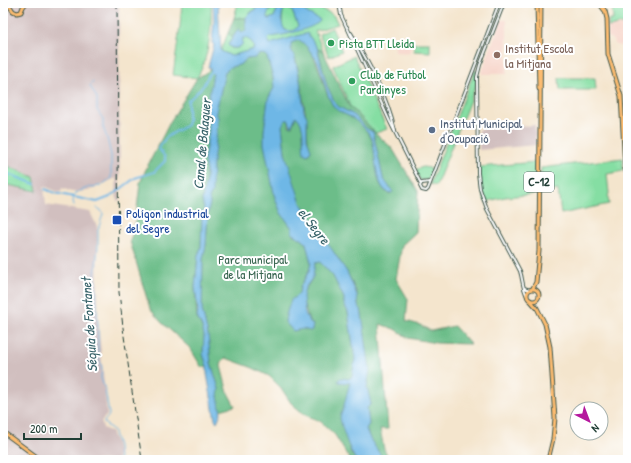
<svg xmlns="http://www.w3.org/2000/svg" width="631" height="463" viewBox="0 0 631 463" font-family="'Patrick Hand',sans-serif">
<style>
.built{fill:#f6d1c5}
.industrial{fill:#d1bfbf}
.green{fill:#85dea3;stroke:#528e6c}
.forest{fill:#6cbd89;stroke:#467d5e}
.water{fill:#6eb7e6;stroke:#467a8d;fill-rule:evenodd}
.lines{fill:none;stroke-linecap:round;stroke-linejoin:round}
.stream{stroke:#6eb7e6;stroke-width:1}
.canal{stroke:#6eb7e6;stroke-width:2}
.minor-casing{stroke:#3f564b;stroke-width:4}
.major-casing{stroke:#3f564b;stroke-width:5}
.minor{stroke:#fff;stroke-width:2}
.major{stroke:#fdbc70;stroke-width:3}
.rail{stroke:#1f3d34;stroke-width:1;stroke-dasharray:6 3;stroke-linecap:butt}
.leisure-dot{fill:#2e9e5b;stroke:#fff;stroke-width:1.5}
.education-dot{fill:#8d6e63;stroke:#fff;stroke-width:1.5}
.service-dot{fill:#5c6f8a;stroke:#fff;stroke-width:1.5}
.transit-dot{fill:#1a4fb4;stroke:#fff;stroke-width:1.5}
.labels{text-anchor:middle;stroke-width:4;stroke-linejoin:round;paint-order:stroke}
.shield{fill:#fff;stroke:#627771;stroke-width:1}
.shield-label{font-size:12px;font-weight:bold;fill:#1f3d34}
.leisure-label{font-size:13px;fill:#27864d;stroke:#fff;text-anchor:start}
.education-label{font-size:13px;fill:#785e54;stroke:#fff;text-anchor:start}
.service-label{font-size:13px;fill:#4e5e75;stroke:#fff;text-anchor:start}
.transit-label{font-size:13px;fill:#164399;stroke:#fff;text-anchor:start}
.park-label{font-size:13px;fill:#386550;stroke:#fff}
.water-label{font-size:14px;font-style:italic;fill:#376269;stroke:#fff}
</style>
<rect width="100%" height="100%" fill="#fff"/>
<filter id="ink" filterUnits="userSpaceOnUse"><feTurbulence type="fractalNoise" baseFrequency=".025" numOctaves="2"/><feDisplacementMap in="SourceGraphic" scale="8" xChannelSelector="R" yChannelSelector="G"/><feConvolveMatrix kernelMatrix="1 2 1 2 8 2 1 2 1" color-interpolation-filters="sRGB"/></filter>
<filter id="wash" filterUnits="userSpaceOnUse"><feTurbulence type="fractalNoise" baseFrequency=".012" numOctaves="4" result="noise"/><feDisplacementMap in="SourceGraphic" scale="16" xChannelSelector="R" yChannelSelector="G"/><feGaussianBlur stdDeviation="0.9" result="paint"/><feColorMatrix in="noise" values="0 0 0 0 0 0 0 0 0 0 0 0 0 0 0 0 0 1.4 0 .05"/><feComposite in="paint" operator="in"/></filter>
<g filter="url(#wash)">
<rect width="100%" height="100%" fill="#f4e5cd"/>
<g class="built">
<polygon points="501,20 507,20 507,74 481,74"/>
<polygon points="628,23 628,41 619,46 615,44 611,38 608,38 608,27"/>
<polygon points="394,38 411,38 410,53 395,52"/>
</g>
<g class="industrial">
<polygon points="3,3 119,3 120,200 117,201 116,178 88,191 72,192 62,188 61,192 59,192 44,186 46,205 90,212 97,226 98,321 107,415 101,421 103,428 111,432 116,443 118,453 117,460 3,460 3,184 37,190 34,177 5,165 3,165"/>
<polygon points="535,125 536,145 479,150 479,129"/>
</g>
<g class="green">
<path d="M 182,3 L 211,3 C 212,27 209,58 197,78 L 173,75 L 180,26 Z"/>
<polygon points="238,3 263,3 251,12 246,18 234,18"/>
<polygon points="272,3 280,3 274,17 269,19 267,16"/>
<polygon points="293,3 307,3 330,13 334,16 338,24 315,31 323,51 318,49 307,33 270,45 268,39 270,37 287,34 318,23 320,20 309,14"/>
<polygon points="612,3 628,3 628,23 608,27 609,20 613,20"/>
<polygon points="288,7 291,9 298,26 296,29 291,31 285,30 282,25 283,10"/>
<polygon points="332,28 342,51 329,57 319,34"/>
<path d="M 228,33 L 233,37 L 228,44 L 231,48 C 238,50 242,46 242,39 L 245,37 L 252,42 L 254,49 L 231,56 L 221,51 Z"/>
<polygon points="414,43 430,43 430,52 414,51"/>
<polygon points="354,56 387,129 376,133 350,106 333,66"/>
<polygon points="475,70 477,71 476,85 436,186 430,184"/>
<polygon points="559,78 595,78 596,90 560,90"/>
<polygon points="623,158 623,171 607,174 609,193 608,197 609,204 561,214 558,190 541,193 541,168"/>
<polygon points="536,162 536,194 505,197 485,202 480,185 479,167"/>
<polygon points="3,165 5,165 34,177 37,191 3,184"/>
<polygon points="423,167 430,168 430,169 432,170 428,180 420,180 416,171 417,169"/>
</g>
<g class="forest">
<polygon points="234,18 246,18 247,29 246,32 243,33 240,31 239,29 233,37 228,33"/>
<path d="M 300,40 C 320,56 320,82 331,102 C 335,110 343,113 350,117 C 357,120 368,131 371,138 C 379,153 371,186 390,194 L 389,187 L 383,178 L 373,132 L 367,129 L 354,115 L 339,107 L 335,103 L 327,86 L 318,49 L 323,51 L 349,106 L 374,132 L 392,148 L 418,191 L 416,232 L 402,245 L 396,279 L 408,299 L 406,321 L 420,325 L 431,331 L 454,326 L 470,344 L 436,343 L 408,338 L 397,330 L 380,324 L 388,429 L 380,429 L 384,449 L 390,460 L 384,460 L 370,439 L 366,429 L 369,424 L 367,408 L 370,405 L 367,387 L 369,367 L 363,321 L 361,309 L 358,306 L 357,293 L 347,272 L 301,204 L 286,161 L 282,126 L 284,122 L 286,120 L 289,120 L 289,126 L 292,127 L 296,116 C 307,126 301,142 305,154 L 308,155 L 311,150 C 305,138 309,128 306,116 C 303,99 301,81 297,64 C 295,57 292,52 290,46 L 292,42 Z"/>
<path d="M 259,54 L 266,55 L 267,57 L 273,77 L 274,88 L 268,99 L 264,131 L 264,144 L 275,198 L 281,213 L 292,228 L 292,234 L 303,240 L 306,244 L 311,263 L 309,270 L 300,287 L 299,294 L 293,299 L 291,302 L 286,315 L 285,322 L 293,331 L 303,329 L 310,331 L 312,329 L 313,324 L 310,323 C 308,316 305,309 303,302 C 300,291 311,284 313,276 C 314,272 314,267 315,263 L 320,262 L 333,276 L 344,298 L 344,304 L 348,312 L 355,358 L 352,377 C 348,381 343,377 338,380 L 339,382 L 350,383 L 344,410 L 341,416 L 341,420 L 351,454 L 356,460 L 350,460 L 335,435 L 320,421 L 305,415 L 291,403 L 281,388 L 269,376 L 253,368 L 226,358 L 222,361 L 221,366 L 228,393 L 235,406 L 220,410 L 218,396 L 219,389 L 211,363 L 208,335 L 202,310 L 203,259 L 206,245 L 208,212 L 210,203 L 209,199 L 211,194 L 213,162 L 218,124 L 218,118 L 216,112 L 225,72 L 230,67 L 239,65 L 247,59 L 255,58 Z"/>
<polygon points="210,70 213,74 207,107 209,130 204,160 206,170 206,180 202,200 204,209 202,216 201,248 198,255 195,287 197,318 202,327 204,335 203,354 207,366 202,368 190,348 161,322 150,309 130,241 135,226 140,183 146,169 170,122 197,78"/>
</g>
<path class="water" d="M 213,3 L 218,3 L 221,51 L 231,56 L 254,49 L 252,42 L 246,38 L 243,38 L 242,45 L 237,48 L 232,48 L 228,45 L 239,28 L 240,32 L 246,31 L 246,17 L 263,3 L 272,3 L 267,16 L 269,19 L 274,17 L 280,3 L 293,3 L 309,14 L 319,19 L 320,21 C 313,29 281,36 270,37 L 268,39 L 270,44 L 307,33 L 317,47 L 327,86 L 335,103 L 339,107 L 354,115 L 367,129 L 373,132 L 383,178 L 393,192 L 391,193 C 374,191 376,152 372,139 C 369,131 358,122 351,117 C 345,114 335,111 332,104 C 325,91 323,76 318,63 C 316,58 311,53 308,48 C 305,45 303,42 299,40 L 291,43 L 291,49 L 295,58 L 300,80 L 304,111 L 307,117 L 307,139 L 311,150 L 307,155 L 304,153 C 302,141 306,125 296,116 L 291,127 L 289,120 L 286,120 L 284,122 L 282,126 L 285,153 L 299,197 L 302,205 L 347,272 L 357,295 L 358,306 L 361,309 L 363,321 L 369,363 L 370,369 L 367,387 L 371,404 L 367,408 L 369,424 L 366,429 L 370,439 L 384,460 L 356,460 C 350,452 341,427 340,417 C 345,406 346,394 350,383 L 339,382 L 338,380 L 341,378 L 348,379 L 352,377 L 355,358 L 348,312 L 344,304 L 344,298 L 333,276 L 320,262 L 315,263 L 313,277 L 305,288 L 303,297 L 305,313 L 310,323 L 313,325 L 312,330 L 310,331 L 303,329 L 293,331 L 285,322 L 286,315 L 291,300 L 299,294 L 300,287 L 309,271 L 311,263 L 306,243 L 303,240 L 292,233 L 292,228 L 281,213 L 275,198 L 264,144 L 264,131 L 268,99 L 274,88 L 273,77 L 267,57 L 266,55 L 259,54 L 255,58 L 247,59 L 239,65 L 230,67 L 225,72 L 216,112 L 218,118 L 218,124 L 213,162 L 212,193 L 209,198 L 210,203 L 208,212 L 206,245 L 203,259 L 202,310 L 208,335 L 211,363 L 219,389 L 218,396 L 221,413 L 217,422 L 215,420 L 207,374 L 207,366 L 203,354 L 204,335 L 202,327 L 197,317 L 198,311 L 195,287 L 198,255 L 201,248 L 202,216 L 204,209 L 202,200 L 206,180 L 206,170 L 204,160 L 209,130 L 207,107 L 213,74 L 210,70 L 210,67 L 208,67 L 214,45 L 212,43 L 214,20 ZM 286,7 L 290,7 L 291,8 L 298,26 C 295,31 291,32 285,30 C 281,25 280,12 286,7 Z"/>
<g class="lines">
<g class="stream">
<polyline points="74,205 73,201 75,193 90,187 101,186 111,178 111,155 107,138 103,127 103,119 97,110 97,98 90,86 93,82"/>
<path d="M 97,208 L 101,210 L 103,214 L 98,230 L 98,246 L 95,275 L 98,327 L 98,355 L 102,368 L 101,378 L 105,389 L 109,414 C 109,418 104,419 104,423 L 113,430 L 118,446 L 119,460"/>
</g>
<g class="canal">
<polyline points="3,172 35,184"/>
<path d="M 45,189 L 55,193 L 97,202 L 110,197 L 135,178 L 154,172 L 165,161 L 165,157 L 159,149 C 164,135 175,133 187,125 L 188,121 L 188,101 L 203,86 L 209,74 L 213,71"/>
</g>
</g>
</g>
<g filter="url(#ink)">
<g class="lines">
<g class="minor-casing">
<g id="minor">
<polyline points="339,3 341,15 347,28"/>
<path d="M 504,3 L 480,65 L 477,77 L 478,173 L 480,189 L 487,209 L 520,271 C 523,280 522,287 527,296"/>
<polyline points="347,27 390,122 421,184"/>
<path d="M 351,33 C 369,63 387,96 395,131"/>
<polyline points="422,183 430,182"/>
<polyline points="421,184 420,186 422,190 426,191 428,189 499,3"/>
<polyline points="524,288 530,290"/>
</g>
</g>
<g class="major-casing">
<g id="major">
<polyline points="7,3 11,8 13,11 17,13 21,12 23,7 26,3"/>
<polyline points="537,3 539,89"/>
<polyline points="599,3 605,11 607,19 608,54 621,96 625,168 628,178"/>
<polyline points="533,288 536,282 539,251 541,3"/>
<circle cx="533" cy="295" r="6"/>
<polyline points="530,300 537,308 545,324 550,347 555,418 553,439 548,460"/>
<polyline points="3,432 41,460"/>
</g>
</g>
<use href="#minor" class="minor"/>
<use href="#major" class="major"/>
<polyline class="rail" points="117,3 119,292 124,336 142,460"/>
</g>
</g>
<g class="leisure-dot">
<circle cx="331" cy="43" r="4"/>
<circle cx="352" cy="81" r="4"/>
</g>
<circle class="education-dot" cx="497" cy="55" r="4"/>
<circle class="service-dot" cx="432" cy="130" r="4"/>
<rect class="transit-dot" x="112" y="215" width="10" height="10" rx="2"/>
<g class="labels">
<rect class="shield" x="524" y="172" width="30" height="20" rx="3"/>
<g class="shield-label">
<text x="539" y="186">C-12</text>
</g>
<g class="leisure-label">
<text x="339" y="48">Pista BTT Lleida</text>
<text x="360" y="79">Club de Futbol<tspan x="360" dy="15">Pardinyes</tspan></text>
</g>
<g class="education-label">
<text x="505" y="53">Institut Escola<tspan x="505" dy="15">la Mitjana</tspan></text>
</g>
<g class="service-label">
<text x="440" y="128">Institut Municipal<tspan x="440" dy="15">d'Ocupació</tspan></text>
</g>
<g class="transit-label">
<text x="126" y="218">Polígon industrial<tspan x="126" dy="15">del Segre</tspan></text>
</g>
<g class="park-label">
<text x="253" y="264">Parc municipal<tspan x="253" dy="15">de la Mitjana</tspan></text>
</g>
<g class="water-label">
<text transform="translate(202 144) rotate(-85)" y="5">Canal de Balaguer</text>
<text transform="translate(314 226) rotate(52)" y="5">el Segre</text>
<text transform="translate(89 325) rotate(-94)" y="5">Séquia de Fontanet</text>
</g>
</g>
<rect width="631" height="463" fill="none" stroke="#fff" stroke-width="16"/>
<g transform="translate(589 421) rotate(138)"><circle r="19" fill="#ffffff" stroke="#a5b1ae"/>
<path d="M0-3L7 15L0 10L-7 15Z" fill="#b5179e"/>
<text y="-6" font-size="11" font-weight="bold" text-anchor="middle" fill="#1f3d34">N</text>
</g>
<path d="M24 433v6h57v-6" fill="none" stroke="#1f3d34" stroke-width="2"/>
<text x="30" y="433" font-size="12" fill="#1f3d34" stroke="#ffffff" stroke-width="3" paint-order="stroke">200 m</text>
</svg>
